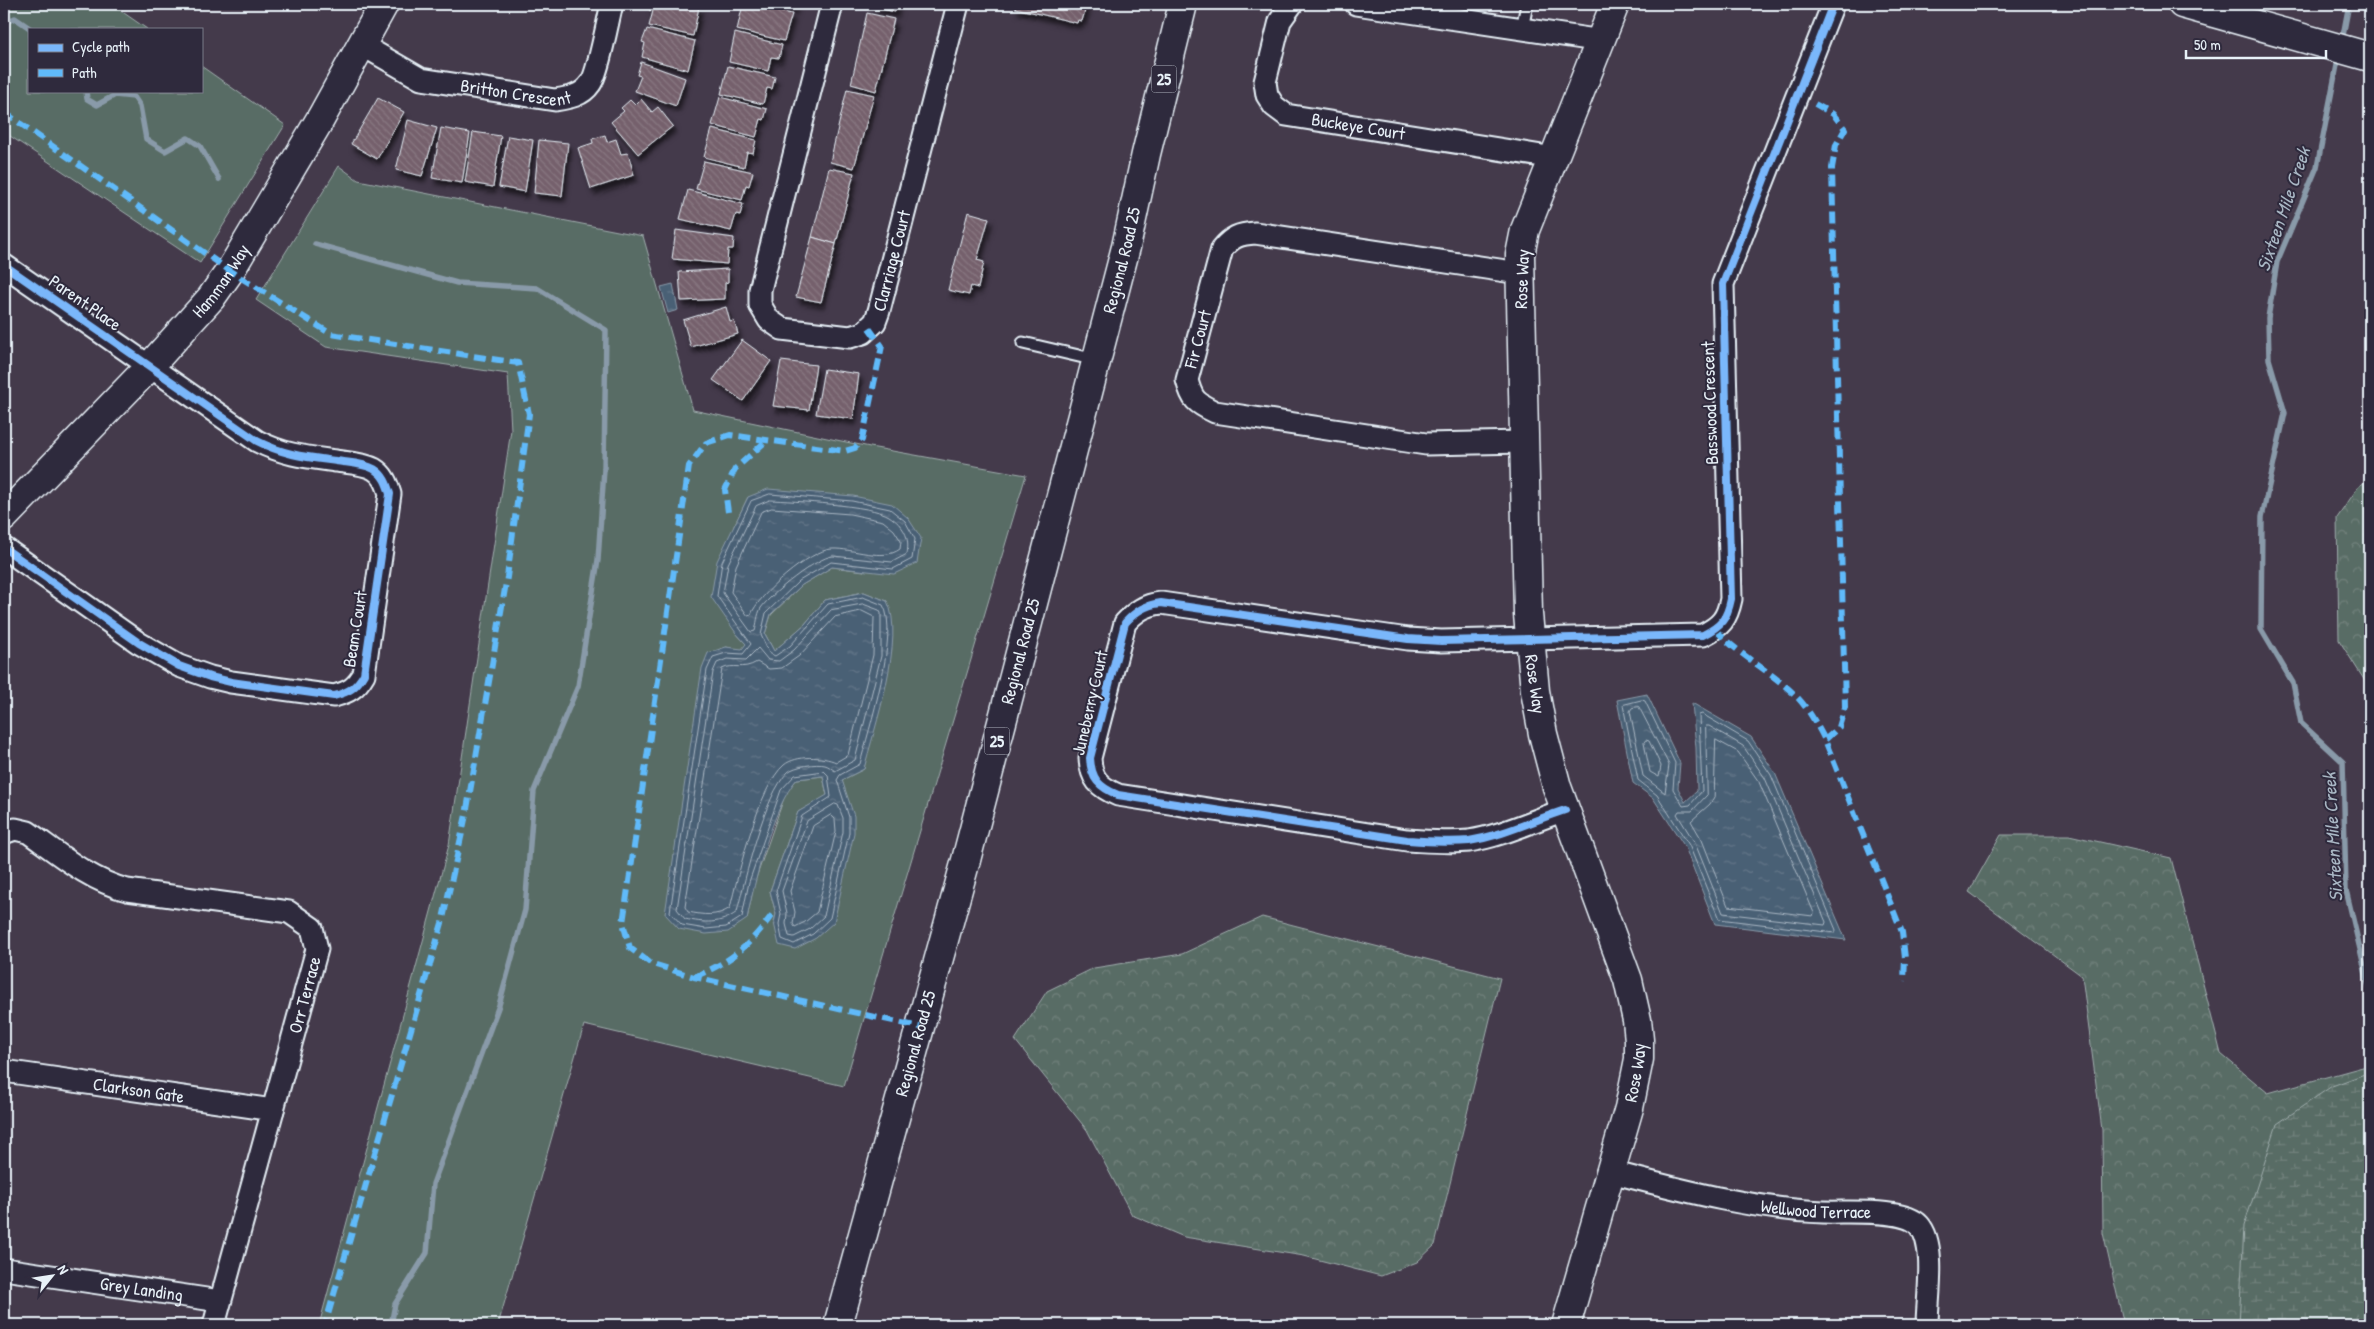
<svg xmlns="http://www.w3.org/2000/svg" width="2374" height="1329" viewBox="0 0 2374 1329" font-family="'Patrick Hand',sans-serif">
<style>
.green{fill:#596c65;stroke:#a0aeae;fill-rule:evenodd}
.forest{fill:url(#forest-crowns);stroke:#a0aeae}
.wetland{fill:url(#wetland-marsh);stroke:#a0aeae}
.water{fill:url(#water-ripples);stroke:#899aa9}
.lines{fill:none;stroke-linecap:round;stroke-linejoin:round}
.shore{stroke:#a9b7c4;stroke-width:1}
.stream{stroke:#899aa9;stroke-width:5.5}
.building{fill:url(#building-back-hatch);stroke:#e8f1f8;filter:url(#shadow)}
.service-casing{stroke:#e8f1f8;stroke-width:15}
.minor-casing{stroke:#e8f1f8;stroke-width:25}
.tertiary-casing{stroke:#e8f1f8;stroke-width:31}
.primary-casing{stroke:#e8f1f8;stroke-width:31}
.service{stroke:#2f2a3d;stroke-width:11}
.minor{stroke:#2f2a3d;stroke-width:21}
.tertiary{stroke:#2f2a3d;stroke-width:28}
.primary{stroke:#2f2a3d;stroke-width:28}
.quiet{stroke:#60bafa;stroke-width:6;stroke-dasharray:12 6;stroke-linecap:butt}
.cycleway-casing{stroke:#2f2a3d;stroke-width:11}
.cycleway{stroke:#7ab7fb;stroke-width:8}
.labels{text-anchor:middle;stroke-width:4;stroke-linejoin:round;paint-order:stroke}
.shield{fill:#2f2a3d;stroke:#b0b5c0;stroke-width:1}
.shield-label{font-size:16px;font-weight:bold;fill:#e8f1f8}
.street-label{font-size:18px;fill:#e8f1f8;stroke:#2f2a3d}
.water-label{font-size:19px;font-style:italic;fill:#a9b7c4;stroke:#2f2a3d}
</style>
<defs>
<pattern id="forest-crowns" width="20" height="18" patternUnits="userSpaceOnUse" patternTransform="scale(1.25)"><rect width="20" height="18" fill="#596c65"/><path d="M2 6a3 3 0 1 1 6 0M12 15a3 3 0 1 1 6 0" fill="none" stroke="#71817c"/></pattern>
<pattern id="wetland-marsh" width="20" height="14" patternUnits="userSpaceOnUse" patternTransform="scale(1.25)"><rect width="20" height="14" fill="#596c65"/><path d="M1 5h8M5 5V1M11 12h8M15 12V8" fill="none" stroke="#71817c"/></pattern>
<pattern id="water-ripples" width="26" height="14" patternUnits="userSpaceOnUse" patternTransform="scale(1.25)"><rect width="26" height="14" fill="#4a6075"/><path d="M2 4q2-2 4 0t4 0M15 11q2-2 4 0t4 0" fill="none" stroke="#647789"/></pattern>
<pattern id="building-back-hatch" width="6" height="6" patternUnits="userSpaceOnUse" patternTransform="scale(1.25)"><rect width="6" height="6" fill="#75616c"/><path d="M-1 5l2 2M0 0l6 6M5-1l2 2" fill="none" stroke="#897882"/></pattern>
<filter id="shadow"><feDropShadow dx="3" dy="5.5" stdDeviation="2.5" flood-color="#0009"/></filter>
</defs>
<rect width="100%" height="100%" fill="#443a4b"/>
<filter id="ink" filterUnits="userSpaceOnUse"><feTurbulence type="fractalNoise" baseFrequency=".02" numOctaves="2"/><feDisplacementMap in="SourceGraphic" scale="10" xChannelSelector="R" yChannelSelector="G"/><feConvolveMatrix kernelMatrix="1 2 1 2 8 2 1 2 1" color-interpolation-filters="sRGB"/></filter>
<g filter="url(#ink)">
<g class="green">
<polygon points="4,4 111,4 147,29 29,29 29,91 201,91 201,66 285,125 200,263 4,132"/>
<path d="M 339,166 L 358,180 L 643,236 L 693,410 L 870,447 L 1026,475 L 844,1086 L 584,1025 L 498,1325 L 319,1325 L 449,845 L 511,430 L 508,374 L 326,347 L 256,300 ZM 748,497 L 864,571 L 832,567 L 802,585 L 771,615 L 765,634 L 774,651 L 805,624 L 825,600 L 864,592 L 887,601 L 864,769 L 842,780 L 845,793 L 774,923 L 776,914 L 770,891 L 798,812 L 827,796 L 823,776 L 797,779 L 786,792 L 754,884 L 747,919 L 726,647 L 742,650 L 746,644 L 736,633 L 734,526 Z"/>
</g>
<g class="forest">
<polygon points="2370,479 2370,689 2339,640 2337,518 2359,486"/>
<polygon points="2001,835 2069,835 2171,858 2221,1054 2268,1093 2370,1065 2370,1325 2124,1325 2103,1233 2102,1130 2082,976 1969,892"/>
<polygon points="1262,917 1500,978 1435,1245 1417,1262 1381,1276 1304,1256 1184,1237 1132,1215 1087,1130 1015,1040 1047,991 1094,968 1182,954"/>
</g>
<polygon class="wetland" points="2370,1072 2370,1325 2239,1325 2244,1226 2277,1124 2332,1086"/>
<g class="water">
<polygon points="673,284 678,310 668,313 661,287"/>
<path d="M 768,489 L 853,496 L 892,504 L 908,518 L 921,538 L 917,563 L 894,574 L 832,567 L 802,585 L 771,614 L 765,634 L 774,651 L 805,624 L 825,600 L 864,592 L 887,601 C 906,637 874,729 864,769 L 842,780 L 854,816 L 854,833 L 834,922 L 816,938 L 795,949 L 779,945 L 774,923 L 776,914 L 770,891 L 798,812 L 827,795 L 823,776 L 797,779 C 773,806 754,883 747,919 L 728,932 L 706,934 L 679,929 L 665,914 L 702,668 L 708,653 L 726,647 L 742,649 L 746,644 L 736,633 L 711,597 L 717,561 L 748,497 Z"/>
<polygon points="1647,694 1680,763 1678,788 1685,802 1697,791 1696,748 1692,703 1751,737 1775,773 1846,940 1715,924 1685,847 1653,798 1633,783 1617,700"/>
</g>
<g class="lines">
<g class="shore">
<path d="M 770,494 L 852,501 L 890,509 L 905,521 L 915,539 L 912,559 L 893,569 L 831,562 L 799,581 L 766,613 L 761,635 L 769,653 L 775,656 L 790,646 L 828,604 L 863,597 L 883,605 C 900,632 868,732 860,764 L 840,775 L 837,780 L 849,817 L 849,833 L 830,918 L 813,934 L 794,944 L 782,939 L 779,924 L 781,914 L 776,891 L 802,816 L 831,797 L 828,775 L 824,771 L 795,775 L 781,790 L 749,882 L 742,917 L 726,927 L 706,929 L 682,925 L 670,912 L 707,670 L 713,657 L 726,653 L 743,654 L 751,644 L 717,596 L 722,562 L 751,501 Z"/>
<path d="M 770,500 C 793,501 872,505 889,516 C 904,526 910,537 907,554 L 892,562 L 833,556 C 817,557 771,594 761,608 C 757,615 757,624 755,631 L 751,632 L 723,593 L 728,564 L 756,506 Z"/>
<path d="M 772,508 L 850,514 L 883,521 L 894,530 L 901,541 L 900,549 C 883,562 853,548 832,549 C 811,549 757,596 751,615 L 748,616 L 731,592 L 736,566 L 761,512 Z"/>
<path d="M 863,604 L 879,610 L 881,613 L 881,656 L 855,760 L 835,771 C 832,769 829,766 825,765 C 817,763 794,766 788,772 C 764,795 745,879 737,912 C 720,925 704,923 685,919 L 677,909 L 713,672 L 717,663 L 727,659 L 746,660 L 758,648 L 768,660 L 779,661 L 794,650 L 831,610 Z"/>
<path d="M 862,611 L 874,617 L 873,655 L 848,755 L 836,762 C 823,756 796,755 784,765 C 759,786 738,875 730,908 C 717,917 703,915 688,912 L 685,907 L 722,669 C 734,663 742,671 757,662 L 769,669 L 782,668 L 799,656 L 835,617 Z"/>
<polygon points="1642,700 1645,701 1675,763 1673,789 1683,806 1690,805 1702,791 1699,715 1702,714 1748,741 1771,775 1836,930 1835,933 1719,919 1689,845 1657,795 1638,780 1623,705"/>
<polygon points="1639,707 1669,765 1665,793 1643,776 1630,711 1632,708"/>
<polygon points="1706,726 1709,726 1743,746 1765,778 1826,922 1825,925 1723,913 1695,843 1677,814 1679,811 1692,811 1707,795"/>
<polygon points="1646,740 1649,741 1661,766 1659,777 1650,772 1644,743"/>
<polygon points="1716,740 1738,752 1759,782 1814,913 1813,916 1728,906 1702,840 1691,821 1710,804 1714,797"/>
<polygon points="835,804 838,805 843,818 843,832 824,916 810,929 794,937 789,936 786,924 787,913 782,891 807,821"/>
<polygon points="831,815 835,819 836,831 817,912 805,922 795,927 793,924 795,912 790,891 813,826"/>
</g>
<g class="stream">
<polyline points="4,23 15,18 31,29"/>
<polyline points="2342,41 2349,4"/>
<polyline points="2339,55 2317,167 2277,262 2268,318 2269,359 2285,413 2262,517 2261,629 2293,683 2301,723 2343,762 2346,890 2370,991"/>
<polyline points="86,91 87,99 97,105 115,95 134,97 140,106 146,139 165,151 188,138 200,146 219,179"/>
<polyline points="315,244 457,283 537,288 606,330 604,469 598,560 578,686 534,791 525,910 499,1005 433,1184 427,1253 395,1304 391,1325"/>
</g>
</g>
<g class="building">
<polygon points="651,4 686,4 699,7 693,36 649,26 653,11 649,10"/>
<polygon points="743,4 792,14 784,41 737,30"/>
<polygon points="773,4 795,4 794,9"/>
<polygon points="871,4 897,4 895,12 870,6"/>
<polygon points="1016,4 1087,4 1082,21 1078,20 1077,23 1015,8"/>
<polygon points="867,13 894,19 876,91 851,84"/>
<polygon points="647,29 695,41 688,70 642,57 645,43 642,42"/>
<polygon points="735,33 782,45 779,58 771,57 768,71 729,62"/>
<polygon points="641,62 685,78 676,106 635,91 641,76 637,75"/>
<polygon points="728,66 775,77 772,89 767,88 763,104 721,94"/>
<polygon points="847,89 874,95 854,168 830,162"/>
<polygon points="720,97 767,109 764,120 761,119 756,137 712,125"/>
<polygon points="378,98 404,112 377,159 351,144"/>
<polygon points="641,99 652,112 658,107 673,126 638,154 611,122 624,111 621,108 630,100 635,105"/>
<polygon points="408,120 437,128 422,176 396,170"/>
<polygon points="441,128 470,133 462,183 432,178"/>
<polygon points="712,129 756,140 753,153 747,152 744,167 704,157"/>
<polygon points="473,132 501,136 493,187 465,182"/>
<polygon points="605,135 607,142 616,139 621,154 628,153 634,175 591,189 578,148 593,143 592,139"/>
<polygon points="508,136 533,140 525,192 499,187"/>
<polygon points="539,140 568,143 562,196 534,193"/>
<polygon points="704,161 753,172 749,186 746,185 742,200 696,189"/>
<polygon points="829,168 854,173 836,244 812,237"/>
<polygon points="688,190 743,204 740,215 736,214 731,231 680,219"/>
<polygon points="968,212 989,218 977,260 984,262 978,288 971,286 969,295 948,290"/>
<polygon points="676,230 734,238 733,249 728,249 727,264 672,259"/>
<polygon points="812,237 836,244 821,302 796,297"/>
<polygon points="728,269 728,282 725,283 725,299 681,301 679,272"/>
<polygon points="726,307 730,322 734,321 738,334 691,347 683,320"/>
<polygon points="742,340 771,361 743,401 713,380"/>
<polygon points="781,361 816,365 809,410 773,406"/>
<polygon points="824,369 859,374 853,419 816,414"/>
</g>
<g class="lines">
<g class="service-casing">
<g id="service">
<polyline points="1522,29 1527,4"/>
<polyline points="1023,343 1096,360"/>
</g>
</g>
<g class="minor-casing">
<g id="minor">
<path id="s1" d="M 832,4 L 760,290 L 760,305 L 769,320 L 782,329 L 850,337 L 863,333 L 875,322 L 879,311 L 958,4"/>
<path id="s2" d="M 1292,4 L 1280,21 L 1265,82 L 1267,95 L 1274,106 L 1286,115 L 1554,158"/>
<polyline points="1356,4 1602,41"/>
<path id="s3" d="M 362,45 L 421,79 L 555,100 C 568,98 582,96 590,84 C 598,75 608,19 612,4"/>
<path d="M 4,265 L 257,441 C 284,455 306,457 336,461 C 348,463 363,463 374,469 C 384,475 387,484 390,494 L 364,674 C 356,688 349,692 334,696 L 231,682 L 210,677 L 179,666 L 139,643 L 4,548"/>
<path d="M 1519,273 L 1255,233 C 1239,234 1232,237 1222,249 L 1187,380 C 1192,400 1196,403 1215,412 L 1426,444 L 1524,442"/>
<path d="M 1565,810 C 1534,820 1502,836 1469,841 C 1448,843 1427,841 1407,840 L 1118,795 C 1099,787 1091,779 1090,758 L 1125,623 C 1136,611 1145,605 1161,603 L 1408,639 L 1441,641 L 1703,635 C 1721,626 1727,619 1731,599 L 1723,284 L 1833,4"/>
<path d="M 4,833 L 15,829 L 28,832 C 59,854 89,880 127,890 L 289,912 L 312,928 L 317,949 L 214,1325"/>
<path id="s4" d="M 4,1071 L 273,1110"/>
<path id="s5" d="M 1611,1172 C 1681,1190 1751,1209 1823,1212 C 1846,1213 1904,1208 1919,1225 C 1937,1245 1927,1299 1927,1325"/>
<path id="s6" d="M 4,1269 L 220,1301"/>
</g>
</g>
<g class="tertiary-casing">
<g id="tertiary">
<polyline points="2182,4 2370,57"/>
<path id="s7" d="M 4,517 L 150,366 L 211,298 L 230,271 L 321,118 L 384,4"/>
<path id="s8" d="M 1566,1325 L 1629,1108 L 1639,1059 L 1639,1040 L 1637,1020 L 1628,980 L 1557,787 L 1543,734 L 1535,691 L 1528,614 L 1520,255 L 1525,230 L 1615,4"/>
</g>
</g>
<g class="primary-casing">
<g id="primary">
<path id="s9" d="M 838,1325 L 966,860 L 1126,247 L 1146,154 L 1183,4"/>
</g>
</g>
<use href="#service" class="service"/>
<use href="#minor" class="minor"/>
<use href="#tertiary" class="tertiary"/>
<use href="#primary" class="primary"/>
<g class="quiet">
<polyline points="1815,104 1833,114 1845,129 1836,145 1832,168 1845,707 1839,727 1825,740"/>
<polyline points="4,112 230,271 331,334 518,363 529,414 507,577 466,815 442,923 325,1325"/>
<polyline points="869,328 882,346 862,440 855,448 845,451 730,435 706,443 689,466 623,923 630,948 650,963 694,977 920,1027"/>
<polyline points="728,512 725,490 735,469 766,441"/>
<path d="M 1715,629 C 1739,656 1773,672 1798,698 C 1810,711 1817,725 1825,740 L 1902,932 L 1905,958 L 1904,981"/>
<path d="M 694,977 C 732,961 747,948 772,915"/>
</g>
<g class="cycleway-casing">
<g id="cycleway">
<path d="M 4,265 L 257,441 C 284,455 306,457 336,461 C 348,463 363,463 374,469 C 384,475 387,484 390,494 L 364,674 C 356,688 349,692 334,696 L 231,682 L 210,677 L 179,666 L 139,643 L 4,548"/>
<path d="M 1565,810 C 1534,820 1502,836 1469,841 C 1448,843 1427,841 1407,840 L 1118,795 C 1099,787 1091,779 1090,758 L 1125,623 C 1136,611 1145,605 1161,603 L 1408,639 L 1441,641 L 1703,635 C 1721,626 1727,619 1731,599 L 1723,284 L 1833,4"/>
</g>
</g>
<use href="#cycleway" class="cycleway"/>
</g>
</g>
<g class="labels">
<g class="shield">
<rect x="1151.5" y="65.5" width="25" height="27" rx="4"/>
<rect x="984.5" y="727.5" width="25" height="27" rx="4"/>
</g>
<g class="shield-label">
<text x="1164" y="85">25</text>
<text x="997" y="747">25</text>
</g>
<g class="street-label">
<text dy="6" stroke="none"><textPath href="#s3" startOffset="164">Britton Crescent</textPath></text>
<text dy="6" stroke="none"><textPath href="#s2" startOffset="198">Buckeye Court</textPath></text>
<text dy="6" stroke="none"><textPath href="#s9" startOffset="1102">Regional Road 25</textPath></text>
<text dy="6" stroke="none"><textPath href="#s1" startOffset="505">Clarriage Court</textPath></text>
<text transform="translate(1522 279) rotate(-88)" y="6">Rose Way</text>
<text dy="6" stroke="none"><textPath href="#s7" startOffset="321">Hamman Way</textPath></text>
<text transform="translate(85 303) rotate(35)" y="6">Parent Place</text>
<text transform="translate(1198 339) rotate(-75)" y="6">Fir Court</text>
<text transform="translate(1710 403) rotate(-92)" y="6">Basswood Crescent</text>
<text transform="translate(355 629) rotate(-81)" y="6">Beam Court</text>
<text dy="6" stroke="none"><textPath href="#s9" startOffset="698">Regional Road 25</textPath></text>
<text transform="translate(1535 684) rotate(82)" y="6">Rose Way</text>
<text transform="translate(1090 703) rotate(-77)" y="6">Juneberry Court</text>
<text transform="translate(305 995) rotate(-75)" y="6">Orr Terrace</text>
<text dy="6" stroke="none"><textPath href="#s9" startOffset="292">Regional Road 25</textPath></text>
<text dy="6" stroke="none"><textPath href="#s8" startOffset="262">Rose Way</textPath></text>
<text dy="6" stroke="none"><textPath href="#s4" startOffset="136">Clarkson Gate</textPath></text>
<text dy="6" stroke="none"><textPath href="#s5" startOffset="209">Wellwood Terrace</textPath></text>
<text dy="6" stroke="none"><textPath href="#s6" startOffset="139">Grey Landing</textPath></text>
</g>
<g class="water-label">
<text transform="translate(2283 209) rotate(-71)" y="7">Sixteen Mile Creek</text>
<text transform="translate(2332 837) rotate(-93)" y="7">Sixteen Mile Creek</text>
</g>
</g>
<rect width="2374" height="1329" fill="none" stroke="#2f2a3d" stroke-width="20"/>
<rect x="10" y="10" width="2354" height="1309" fill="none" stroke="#e8f1f8" stroke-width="2" filter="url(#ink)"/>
<rect x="28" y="28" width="175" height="65" fill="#2f2a3d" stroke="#797a88"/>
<rect x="38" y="44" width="25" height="8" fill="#7ab7fb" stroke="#797a88"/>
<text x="72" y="52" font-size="15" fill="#e8f1f8">Cycle path</text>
<rect x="38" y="69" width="25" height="8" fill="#60bafa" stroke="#797a88"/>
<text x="72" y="78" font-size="15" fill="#e8f1f8">Path</text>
<g transform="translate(52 1276) rotate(60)" stroke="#2f2a3d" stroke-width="4" paint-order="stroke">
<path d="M0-4L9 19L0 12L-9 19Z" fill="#e8f1f8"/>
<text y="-8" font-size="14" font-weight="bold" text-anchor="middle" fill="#e8f1f8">N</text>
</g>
<path d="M2186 50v8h140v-8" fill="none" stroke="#e8f1f8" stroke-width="2.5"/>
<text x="2194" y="50" font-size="15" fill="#e8f1f8" stroke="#2f2a3d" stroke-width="4" paint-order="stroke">50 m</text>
</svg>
